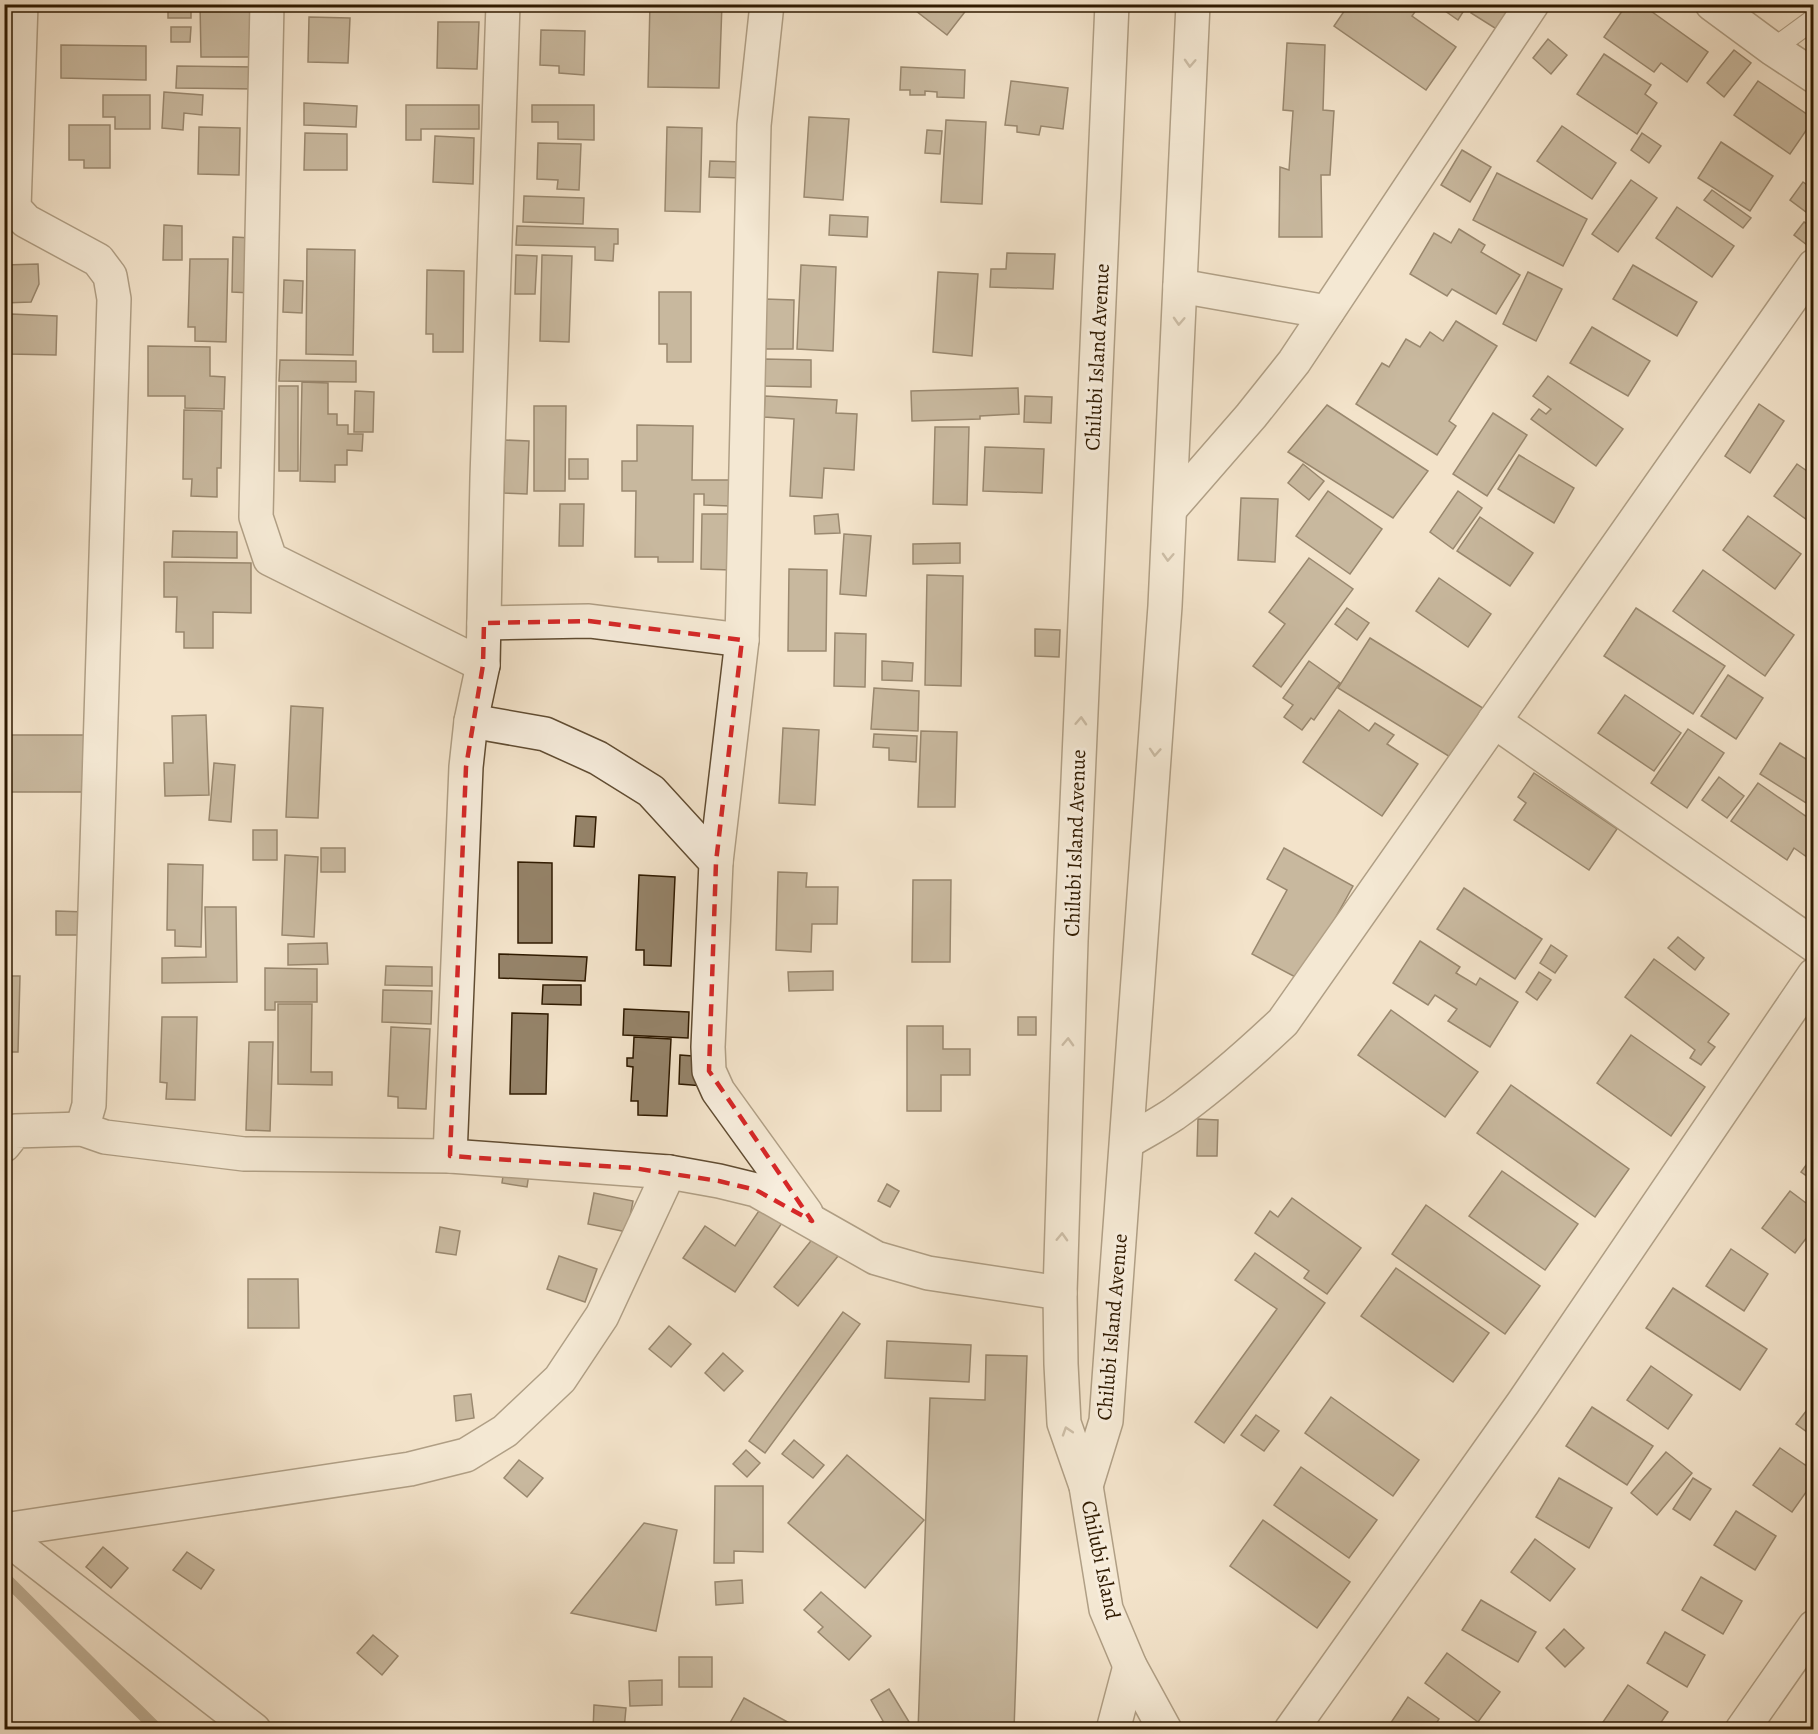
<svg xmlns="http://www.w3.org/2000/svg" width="1818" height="1734" viewBox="0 0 1818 1734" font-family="Alegreya,serif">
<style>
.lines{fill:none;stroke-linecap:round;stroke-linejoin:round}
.stream{stroke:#7c6a50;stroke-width:12}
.building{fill:#958369;stroke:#2f1a00;stroke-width:1.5}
.service-casing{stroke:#604c32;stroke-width:22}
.minor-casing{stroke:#604c32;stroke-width:36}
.tertiary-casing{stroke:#604c32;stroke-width:36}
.service{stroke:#f7eddd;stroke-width:20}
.minor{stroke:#f7eddd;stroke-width:33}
.tertiary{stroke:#f7eddd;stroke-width:33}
.oneway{stroke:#9d8e7a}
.marked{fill:none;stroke:#d62828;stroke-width:4.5;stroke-dasharray:12 8;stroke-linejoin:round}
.labels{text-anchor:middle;stroke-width:6;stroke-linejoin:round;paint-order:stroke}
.street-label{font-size:21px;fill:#2f1a00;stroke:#f7eddd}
</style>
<rect width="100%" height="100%" fill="#f3e3ca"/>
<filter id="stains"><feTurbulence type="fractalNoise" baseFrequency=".00333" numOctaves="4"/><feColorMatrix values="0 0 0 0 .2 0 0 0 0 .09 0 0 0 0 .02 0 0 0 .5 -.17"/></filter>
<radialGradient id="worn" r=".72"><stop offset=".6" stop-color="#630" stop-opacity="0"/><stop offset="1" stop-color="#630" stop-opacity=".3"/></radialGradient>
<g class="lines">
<polyline class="stream" points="4,1577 158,1730"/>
</g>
<g class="building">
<rect x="168" y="4" width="23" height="14"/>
<polygon points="200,4 250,4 251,57 201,57"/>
<polygon points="421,4 489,4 489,9 421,7"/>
<polygon points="650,4 722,4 719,88 648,87"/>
<polygon points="907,4 971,4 947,35"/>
<polygon points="1349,4 1410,4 1417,9 1412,16 1456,47 1426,90 1334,26"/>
<polygon points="1435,4 1468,4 1458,20"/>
<polygon points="1476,4 1515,4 1498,30 1471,13"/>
<polygon points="1627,4 1641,4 1708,52 1687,82 1661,63 1654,72 1604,37"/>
<polygon points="309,17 350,18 348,63 308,62"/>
<polygon points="438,22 479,22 477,69 437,68"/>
<polygon points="171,27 191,27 190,42 171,42"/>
<polygon points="541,30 585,31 584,75 559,73 559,66 540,65"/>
<polygon points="1548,39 1567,55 1551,74 1533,58"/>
<polygon points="1287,43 1325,45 1323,110 1334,111 1330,175 1321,175 1322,237 1279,237 1280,167 1289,170 1293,111 1283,110"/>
<polygon points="61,45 146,46 146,80 61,78"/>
<polygon points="1734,50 1751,63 1724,97 1707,83"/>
<polygon points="1604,54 1651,85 1645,94 1657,103 1637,134 1577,94"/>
<polygon points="177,66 257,67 257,89 176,88"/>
<polygon points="901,67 965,70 964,98 937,97 937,92 925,91 925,95 910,95 910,90 900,90"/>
<polygon points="1011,81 1068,88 1063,129 1041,126 1039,135 1017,132 1017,126 1005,125"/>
<polygon points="1758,81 1814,119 1790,154 1734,115"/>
<polygon points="164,92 203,95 202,115 184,113 183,130 162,128"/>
<polygon points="103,95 150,95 150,129 115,129 115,117 103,117"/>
<polygon points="304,103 357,106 356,127 304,125"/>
<polygon points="406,105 479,105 479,129 421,129 421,140 406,140"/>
<polygon points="532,105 594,105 594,140 558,139 558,122 532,122"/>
<polygon points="809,117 849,119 843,200 804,197"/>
<polygon points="946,120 986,122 982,204 941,202"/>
<polygon points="69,125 110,125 110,168 84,168 84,160 69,160"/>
<polygon points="1562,126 1616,163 1592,199 1537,161"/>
<polygon points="199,127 240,128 239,175 198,174"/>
<polygon points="667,127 702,128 700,212 665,211"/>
<polygon points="927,130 942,131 940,154 925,153"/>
<polygon points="305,133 347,134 347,170 304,170"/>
<polygon points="1642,133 1661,146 1649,163 1631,150"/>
<polygon points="435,136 474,138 473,184 433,182"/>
<polygon points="1721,142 1773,176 1750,211 1698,178"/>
<polygon points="538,143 581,144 579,190 557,189 558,180 537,179"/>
<polygon points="1462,150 1491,167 1470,202 1441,185"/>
<polygon points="710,161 743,162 742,178 709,177"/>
<polygon points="1497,173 1587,219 1563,266 1473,220"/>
<polygon points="1631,180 1657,198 1618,252 1592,234"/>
<polygon points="1803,182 1814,190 1814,218 1790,200"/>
<polygon points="1712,190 1751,218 1743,228 1704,200"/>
<polygon points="524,196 584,198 583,224 523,222"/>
<polygon points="1677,207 1734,246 1712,277 1656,238"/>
<polygon points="830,215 868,217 867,237 829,235"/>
<polygon points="1804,222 1814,228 1814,236 1807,245 1794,235"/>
<polygon points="164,225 182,226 182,260 163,260"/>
<polygon points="517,226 618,229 618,244 614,244 613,261 595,260 595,247 516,245"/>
<polygon points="1459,229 1485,245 1481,252 1520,275 1496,314 1452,289 1447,296 1410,274 1434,233 1451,243"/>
<polygon points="233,237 252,238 251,293 232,292"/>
<polygon points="307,249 355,250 353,355 306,354"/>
<polygon points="1007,253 1055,254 1053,289 990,287 991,269 1006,269"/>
<polygon points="516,255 537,256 535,294 515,294"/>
<polygon points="542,255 572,256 569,342 540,341"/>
<polygon points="190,259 228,259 226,342 195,341 195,327 188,327"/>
<polygon points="38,264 39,284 31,302 4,303 4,265"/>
<polygon points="801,265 836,267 833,351 797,349"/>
<polygon points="1633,265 1697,302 1677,336 1613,299"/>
<polygon points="427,270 464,271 463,352 433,352 433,334 426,334"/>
<polygon points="938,272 978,274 972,356 933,352"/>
<polygon points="1528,272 1562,289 1536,341 1503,324"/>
<polygon points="284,280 303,281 302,313 283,312"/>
<polygon points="659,292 691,292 691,362 667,362 667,344 659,344"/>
<polygon points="765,299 794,300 793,349 765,349"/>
<polygon points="11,314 57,316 56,355 10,354"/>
<polygon points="1456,321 1497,346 1449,421 1456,426 1437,455 1356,404 1382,363 1389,367 1406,339 1420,347 1430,332 1443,341"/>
<polygon points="1592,327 1650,361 1628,396 1570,363"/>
<polygon points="148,346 210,347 210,376 225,377 224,409 185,408 185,396 148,396"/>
<polygon points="764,359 811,360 811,387 763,386"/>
<polygon points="280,360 356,361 356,382 279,381"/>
<polygon points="1548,376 1623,429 1596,466 1531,419 1539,409 1546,414 1551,409 1533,396"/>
<polygon points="302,382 328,383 328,414 337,414 337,425 348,425 348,434 363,434 362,451 347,450 347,465 335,465 335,482 300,481"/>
<rect x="279" y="386" width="19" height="85"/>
<polygon points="1018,388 1019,414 980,416 980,419 912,421 911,391"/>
<polygon points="355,391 374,392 373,432 354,432"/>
<polygon points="765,396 837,400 836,413 857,414 854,470 824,468 822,498 790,496 794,419 764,417"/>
<polygon points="1025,396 1052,397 1051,423 1024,422"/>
<polygon points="1759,404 1784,421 1750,473 1725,456"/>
<polygon points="1327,405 1428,471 1393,518 1288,452"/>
<polygon points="534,406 566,406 565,491 534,491"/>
<polygon points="184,410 222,411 221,468 217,468 217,497 191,496 192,479 183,479"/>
<polygon points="1493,413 1527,435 1487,496 1453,474"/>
<polygon points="637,425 693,426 692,480 731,480 730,506 704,505 704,494 694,494 693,562 658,562 658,557 635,557 636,491 622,491 622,461 637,461"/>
<polygon points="935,427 969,427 967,505 933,504"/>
<polygon points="505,440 529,441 527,494 504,493"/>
<polygon points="985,447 1044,449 1042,493 983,491"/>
<polygon points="1519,455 1574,488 1554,523 1498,489"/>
<rect x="569" y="459" width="19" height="20"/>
<polygon points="1303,464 1324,481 1309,500 1288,483"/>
<polygon points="1797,464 1814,476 1814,525 1774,496"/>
<polygon points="1328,491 1382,529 1350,574 1296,536"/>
<polygon points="1458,491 1482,508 1453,549 1430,532"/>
<polygon points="1241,498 1278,499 1275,562 1238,560"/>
<polygon points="560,504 584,504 583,546 559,546"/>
<polygon points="702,514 732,514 731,570 701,569"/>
<polygon points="838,514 840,533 815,534 814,516"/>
<polygon points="1748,516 1801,554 1775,589 1723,550"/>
<polygon points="1480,517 1533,553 1510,586 1457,551"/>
<polygon points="173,531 237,532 237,558 172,557"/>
<polygon points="844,534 871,536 866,596 840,594"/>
<polygon points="960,543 960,563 913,564 913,544"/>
<polygon points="1309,558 1353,589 1281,687 1253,666 1285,624 1269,612"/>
<polygon points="164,562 251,563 251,613 213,612 213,648 184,648 184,632 176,632 177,597 164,597"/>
<polygon points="789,569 827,570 826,651 788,651"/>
<polygon points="1703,570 1794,635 1765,676 1673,611"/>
<polygon points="927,575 963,576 961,686 925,685"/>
<polygon points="1439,578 1491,614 1468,647 1416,611"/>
<polygon points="1347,608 1369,623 1357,640 1335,624"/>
<polygon points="1636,608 1725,666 1693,714 1604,656"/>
<polygon points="1035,629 1060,630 1059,657 1035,656"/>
<polygon points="835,633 866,634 865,687 834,686"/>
<polygon points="1370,638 1486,710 1455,760 1338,688"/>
<polygon points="882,661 913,663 912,681 882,680"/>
<polygon points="1309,661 1340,683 1314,720 1311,718 1302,730 1284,717 1293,705 1283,698"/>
<polygon points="1728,675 1763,698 1736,739 1701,716"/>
<polygon points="874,688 919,691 918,731 871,729"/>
<polygon points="1625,695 1681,733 1654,771 1598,733"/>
<polygon points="291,706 323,708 318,818 286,817"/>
<polygon points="1339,710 1369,731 1375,723 1394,735 1387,744 1418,764 1382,816 1303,762"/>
<polygon points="206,715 209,795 165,796 164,763 173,763 172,716"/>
<polygon points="783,728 819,730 815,805 779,803"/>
<polygon points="1688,729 1724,753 1687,808 1651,783"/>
<polygon points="921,731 957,732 955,807 918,807"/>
<polygon points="874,734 917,736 916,762 889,760 889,748 873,747"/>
<polygon points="4,735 87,735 86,792 4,792"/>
<polygon points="1780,743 1814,764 1814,808 1760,774"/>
<polygon points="214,763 235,765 231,822 209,820"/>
<polygon points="1534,773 1617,829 1589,870 1514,820 1526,803 1518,797"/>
<polygon points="1719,777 1744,796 1727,818 1702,800"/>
<polygon points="1758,783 1814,822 1814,862 1794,848 1787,860 1731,821"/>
<polygon points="576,816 596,817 594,847 574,846"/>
<rect x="253" y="830" width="24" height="30"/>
<rect x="321" y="848" width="24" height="24"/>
<polygon points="1284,848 1353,886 1301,980 1252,954 1287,890 1267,879"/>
<polygon points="285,855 318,857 314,937 282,935"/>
<polygon points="518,862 552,863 552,943 518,943"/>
<polygon points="168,864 203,865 201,947 175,946 175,930 167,930"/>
<polygon points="778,872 807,873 806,887 838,887 837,924 812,924 811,952 776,950"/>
<polygon points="639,875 675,877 671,966 644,965 644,950 636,950"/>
<polygon points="913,880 951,880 950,962 912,962"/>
<polygon points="1464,888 1542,939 1515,979 1437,929"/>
<polygon points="205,907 236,907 237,982 162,983 162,958 206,957"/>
<polygon points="56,911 86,912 85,935 56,935"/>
<polygon points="1678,937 1704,958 1695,970 1668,948"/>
<polygon points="1420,941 1460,967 1456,973 1476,985 1480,978 1518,1002 1490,1047 1448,1021 1457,1009 1435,995 1428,1005 1393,983"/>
<polygon points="327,943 328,964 288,965 288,944"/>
<polygon points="1551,945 1567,956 1555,973 1540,963"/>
<polygon points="499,954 587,957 585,981 499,978"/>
<polygon points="1654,959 1729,1014 1708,1042 1715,1047 1701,1065 1690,1058 1695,1050 1625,997"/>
<polygon points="386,966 432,967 432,986 385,985"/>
<polygon points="265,968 317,969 317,1002 275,1002 275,1010 265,1010"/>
<polygon points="833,971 833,990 789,991 788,972"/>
<polygon points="1539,972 1551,980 1537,1000 1526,992"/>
<polygon points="4,976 20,976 18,1052 4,1052"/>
<polygon points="543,985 581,985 581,1005 542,1004"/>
<polygon points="383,990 432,991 431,1024 382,1022"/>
<polygon points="278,1004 312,1004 311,1072 332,1072 332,1085 278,1084"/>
<polygon points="624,1009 689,1012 688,1038 623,1035"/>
<polygon points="1391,1010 1478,1072 1445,1117 1358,1055"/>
<polygon points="512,1013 548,1014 546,1094 510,1094"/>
<polygon points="162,1017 197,1017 195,1100 166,1099 167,1083 160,1082"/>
<rect x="1018" y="1017" width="18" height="18"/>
<polygon points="907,1026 943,1026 943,1049 970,1049 970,1075 941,1075 941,1111 907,1111"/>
<polygon points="391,1027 430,1029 426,1109 398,1108 398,1097 388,1096"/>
<polygon points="1631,1035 1705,1087 1671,1136 1597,1083"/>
<polygon points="634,1037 671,1039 667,1116 638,1115 638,1101 631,1101 633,1067 627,1066 627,1058 633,1058"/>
<polygon points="249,1042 273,1042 270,1131 246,1130"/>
<polygon points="680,1055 706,1057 704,1086 679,1084"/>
<polygon points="1511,1085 1629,1169 1595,1217 1477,1133"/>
<polygon points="1198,1119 1218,1120 1217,1156 1197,1156"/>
<polygon points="1814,1154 1814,1181 1801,1172"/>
<polygon points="505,1163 530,1167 527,1187 502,1183"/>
<polygon points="1502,1171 1578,1224 1545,1270 1469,1216"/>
<polygon points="887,1184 899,1191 890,1207 878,1201"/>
<polygon points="1790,1191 1814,1209 1814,1228 1795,1253 1762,1228"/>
<polygon points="594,1193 633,1201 627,1232 588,1224"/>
<polygon points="1292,1198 1361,1248 1327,1294 1304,1278 1309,1271 1255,1233 1270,1211 1278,1217"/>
<polygon points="765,1202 786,1217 735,1292 683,1258 705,1226 735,1246"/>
<polygon points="1426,1205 1540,1286 1505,1334 1392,1254"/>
<polygon points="440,1227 460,1231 456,1255 436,1252"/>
<polygon points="814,1237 838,1256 798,1306 774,1287"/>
<polygon points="1731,1249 1768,1274 1744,1311 1706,1286"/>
<polygon points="1255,1253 1325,1303 1224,1443 1195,1422 1277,1309 1235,1280"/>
<polygon points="559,1256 597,1269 585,1302 547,1289"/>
<polygon points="1396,1268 1489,1333 1453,1382 1361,1316"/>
<polygon points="248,1279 298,1279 299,1328 248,1328"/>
<polygon points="1673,1288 1767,1349 1740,1390 1646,1328"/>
<polygon points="843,1312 860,1324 765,1453 749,1441"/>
<polygon points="669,1326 691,1344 671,1367 649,1349"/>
<polygon points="887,1341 971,1345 969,1382 885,1378"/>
<polygon points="723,1353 743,1371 724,1391 705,1373"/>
<polygon points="986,1355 1027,1356 1014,1730 918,1730 930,1398 985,1400"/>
<polygon points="1651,1366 1692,1395 1668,1429 1627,1400"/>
<polygon points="471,1394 474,1418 456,1421 454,1396"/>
<polygon points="1331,1397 1419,1460 1393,1496 1305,1433"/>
<polygon points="1814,1401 1814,1437 1796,1424"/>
<polygon points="1592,1407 1653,1446 1627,1485 1566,1446"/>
<polygon points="1256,1415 1279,1431 1264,1451 1241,1435"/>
<polygon points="794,1440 824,1465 813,1478 782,1454"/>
<polygon points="1780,1448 1814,1471 1814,1481 1792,1512 1753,1485"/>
<polygon points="746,1450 760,1463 747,1477 733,1464"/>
<polygon points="1666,1452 1692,1473 1657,1515 1631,1493"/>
<polygon points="847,1455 924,1520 865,1588 788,1523"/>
<polygon points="519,1460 543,1478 527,1497 504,1478"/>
<polygon points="1301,1467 1377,1520 1349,1558 1274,1505"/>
<polygon points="1559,1478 1612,1508 1589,1548 1536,1517"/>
<polygon points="1693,1478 1711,1489 1690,1520 1673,1509"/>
<polygon points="715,1486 763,1486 763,1552 734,1551 734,1563 714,1563"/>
<polygon points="1736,1511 1776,1536 1755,1570 1714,1545"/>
<polygon points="1263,1520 1350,1582 1317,1628 1230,1566"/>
<polygon points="644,1523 677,1530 656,1631 571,1613"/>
<polygon points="1535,1539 1575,1569 1550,1601 1511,1572"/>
<polygon points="103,1547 128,1568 111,1588 86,1567"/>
<polygon points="187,1552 214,1570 201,1589 173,1570"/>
<polygon points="1701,1577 1742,1601 1723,1634 1682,1610"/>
<polygon points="742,1580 743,1603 716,1605 715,1582"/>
<polygon points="821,1592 871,1636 849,1660 818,1632 823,1627 804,1610"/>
<polygon points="1481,1600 1536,1632 1518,1662 1462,1630"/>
<polygon points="1564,1629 1584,1648 1565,1667 1546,1648"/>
<polygon points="1665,1632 1705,1655 1687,1687 1647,1663"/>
<polygon points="373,1635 398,1656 382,1675 357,1653"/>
<polygon points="1447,1653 1500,1692 1478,1722 1425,1683"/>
<rect x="679" y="1657" width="33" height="30"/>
<polygon points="662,1680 662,1705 630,1706 629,1681"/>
<polygon points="1628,1685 1668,1712 1656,1730 1614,1730 1603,1722"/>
<polygon points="889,1689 914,1730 869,1730 883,1721 871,1700"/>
<polygon points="1408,1697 1439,1719 1432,1730 1386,1730"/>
<polygon points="744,1698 802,1730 726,1730"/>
<polygon points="594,1705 626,1708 624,1730 593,1730"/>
</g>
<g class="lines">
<g class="service-casing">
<polyline id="service" points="1773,49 1814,19"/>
</g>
<g class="minor-casing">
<g id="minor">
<polyline points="21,4 14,208 26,221 98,260 110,276 114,299 89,1105 82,1129"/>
<polyline points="267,4 256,517 270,559 483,665"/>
<polyline points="1712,4 1773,49 1814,76"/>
<polyline points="1180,286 1327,312"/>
<polyline points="1170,509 1251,416 1294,362 1532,4"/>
<polyline points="484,623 589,621 742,640"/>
<polyline points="471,721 545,734 598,758 651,791 716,862 708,1047 709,1071 718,1091 806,1213"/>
<polyline points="1494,721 1814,945"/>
<polyline points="716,862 742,640 754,125 767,4"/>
<path d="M 1127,1142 C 1142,1133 1159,1124 1174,1114 C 1213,1086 1248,1055 1283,1022 L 1814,266"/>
<polyline points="4,1145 15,1131 82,1129 105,1137 244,1154 450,1156 669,1172 719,1181 756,1190 876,1258 928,1273 1060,1293"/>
<polyline points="450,1156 466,767 471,721 483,665 487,478 503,4"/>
<polyline points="4,1530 410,1469 466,1455 505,1431 560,1379 602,1316 669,1172"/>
<polyline points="4,1536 254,1730"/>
<polyline points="1113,1730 1130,1666"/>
<polyline points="1291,1730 1523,1403 1814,975"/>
<polyline points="1742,1730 1814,1627"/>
</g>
</g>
<g class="tertiary-casing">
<g id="tertiary">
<polyline points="1112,4 1071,941 1060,1293 1061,1364 1064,1423 1086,1486 1106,1609 1130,1666 1165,1730"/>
<polyline points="1086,1486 1106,1421 1165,606 1193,4"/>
</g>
</g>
<use href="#service" class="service"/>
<use href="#minor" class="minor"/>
<use href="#tertiary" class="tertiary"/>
</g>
<defs><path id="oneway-chevron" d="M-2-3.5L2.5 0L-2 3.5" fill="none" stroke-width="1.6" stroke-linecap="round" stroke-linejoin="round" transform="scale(1.5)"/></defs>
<g class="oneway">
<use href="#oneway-chevron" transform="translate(1190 63) rotate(93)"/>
<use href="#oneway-chevron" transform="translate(1179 321) rotate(93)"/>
<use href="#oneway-chevron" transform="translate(1168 557) rotate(93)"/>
<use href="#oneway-chevron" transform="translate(1081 721) rotate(-87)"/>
<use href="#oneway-chevron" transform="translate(1155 752) rotate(94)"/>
<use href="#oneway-chevron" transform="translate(1068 1042) rotate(-88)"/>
<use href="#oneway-chevron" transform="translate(1062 1237) rotate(-88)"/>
<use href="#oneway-chevron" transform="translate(1067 1431) rotate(-108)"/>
</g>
<path d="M0 0H1818V1734H0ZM 589,621 L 742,640 L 716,862 L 709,1071 L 812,1221 L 756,1190 L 719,1181 L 633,1168 L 450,1156 L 466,767 L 483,665 L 484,623 Z" fill="#f3e3ca" fill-opacity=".55" fill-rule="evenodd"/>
<path class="marked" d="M 589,621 L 742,640 L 716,862 L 709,1071 L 812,1221 L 756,1190 L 719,1181 L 633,1168 L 450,1156 L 466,767 L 483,665 L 484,623 Z"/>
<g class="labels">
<g class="street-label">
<text transform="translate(1097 357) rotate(-87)" y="7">Chilubi Island Avenue</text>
<text transform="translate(1075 843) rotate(-88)" y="7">Chilubi Island Avenue</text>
<text transform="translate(1112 1327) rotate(-85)" y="7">Chilubi Island Avenue</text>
<text transform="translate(1101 1560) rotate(78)" y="7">Chilubi Island</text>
</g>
</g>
<rect width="1818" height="1734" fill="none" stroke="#f3e3ca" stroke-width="24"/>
<rect x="6" y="6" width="1806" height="1722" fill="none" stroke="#2f1a00" stroke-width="3"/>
<rect x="12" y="12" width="1794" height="1710" fill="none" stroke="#2f1a00" stroke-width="1.5"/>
<rect width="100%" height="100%" filter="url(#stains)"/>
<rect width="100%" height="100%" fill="url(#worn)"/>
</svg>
